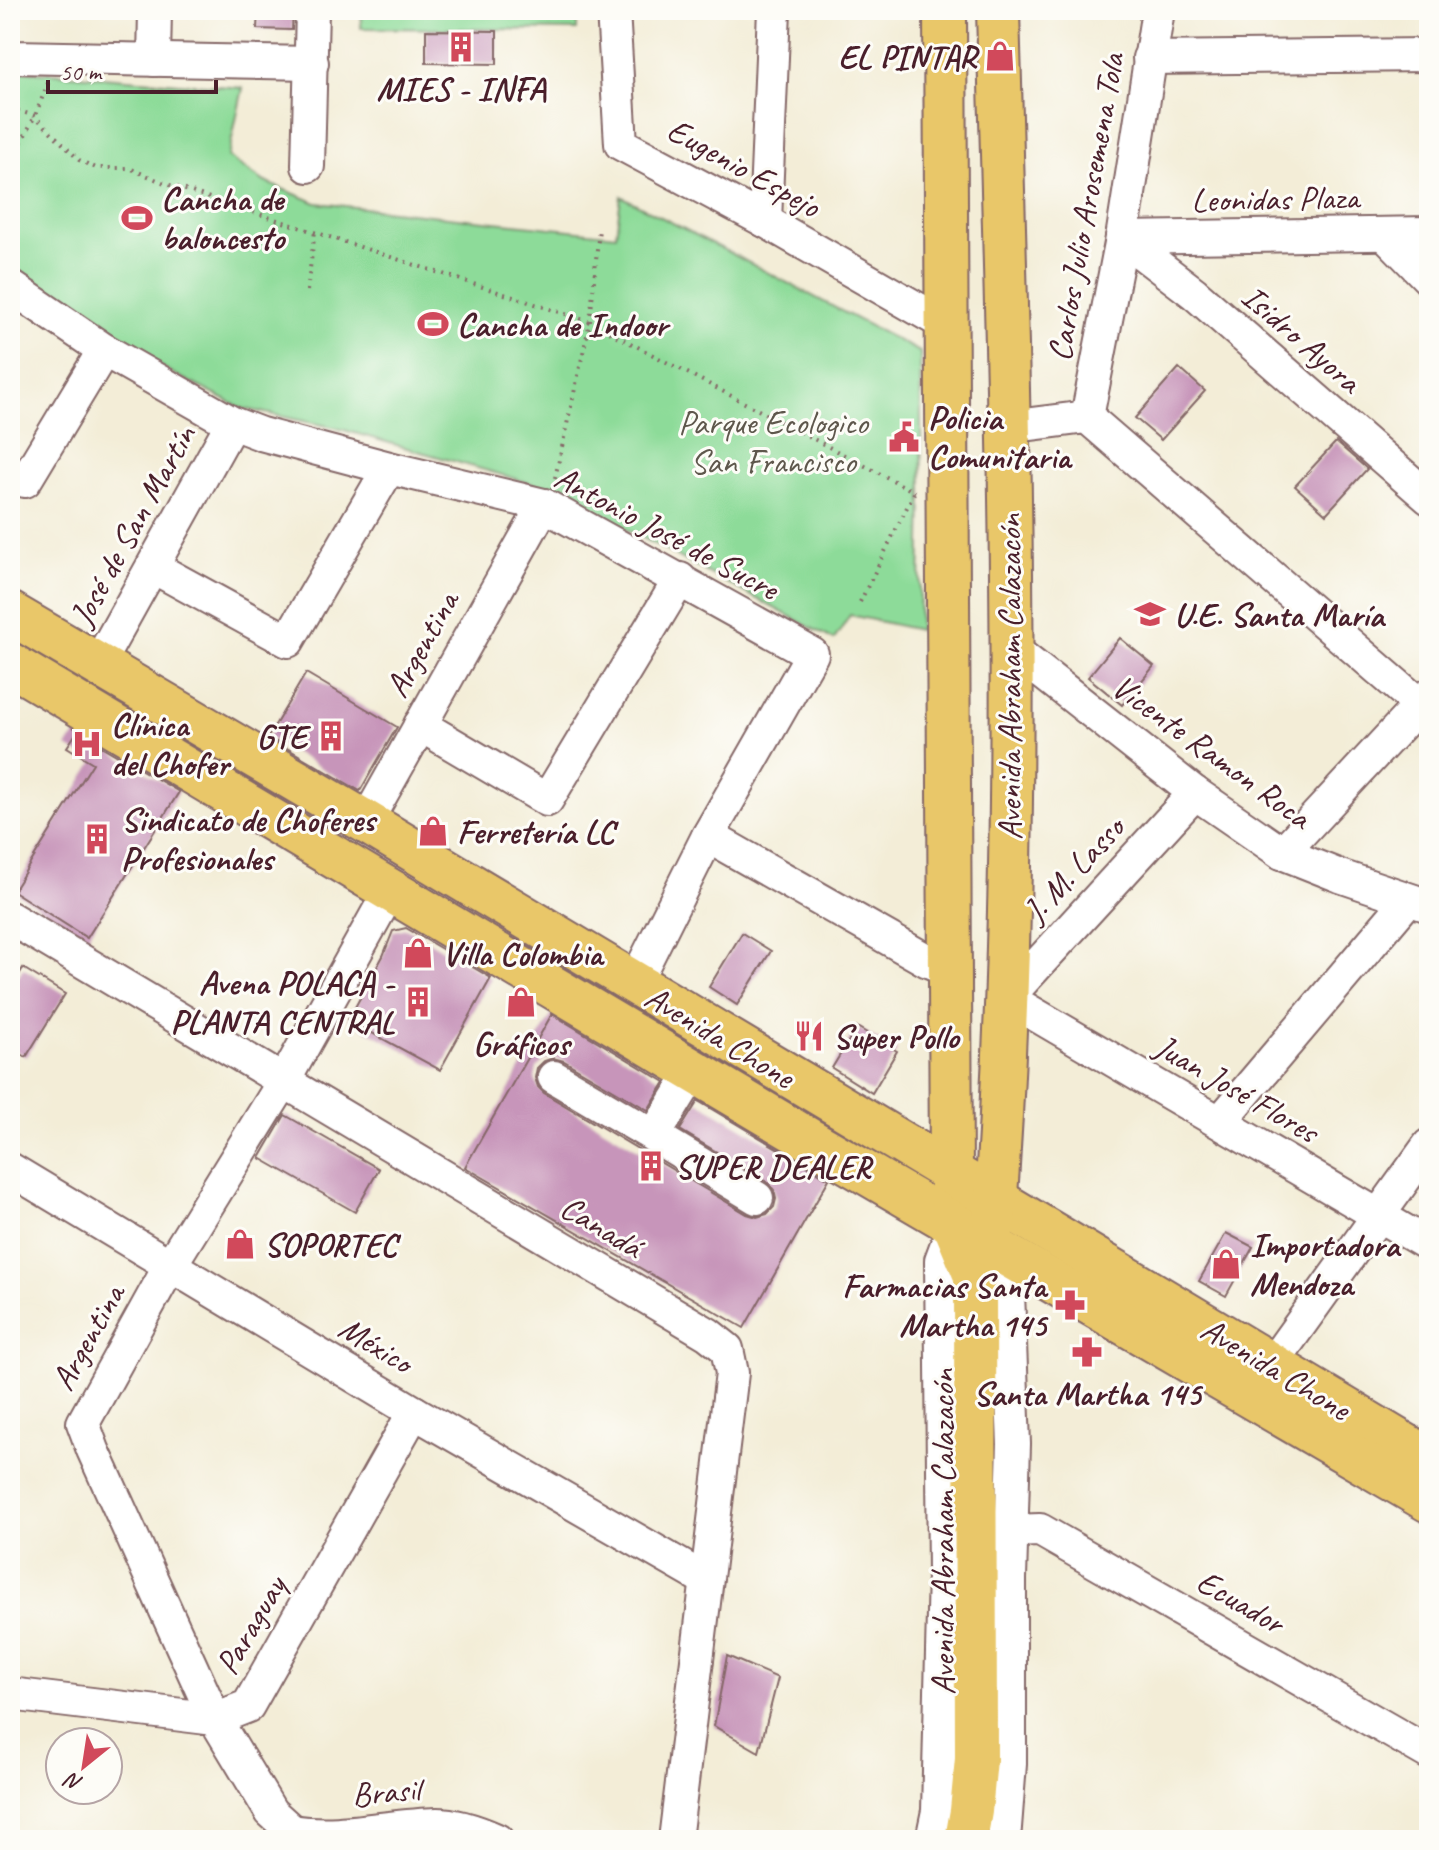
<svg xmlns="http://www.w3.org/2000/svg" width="1439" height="1850" viewBox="0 0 1439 1850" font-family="Caveat,sans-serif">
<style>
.green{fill:#8ddb99;stroke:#6c7d62;stroke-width:2}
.building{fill:#c795ba}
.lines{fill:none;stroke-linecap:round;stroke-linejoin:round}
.minor-casing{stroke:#856767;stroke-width:36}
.major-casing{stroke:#856767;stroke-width:46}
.path{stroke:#856767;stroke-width:4;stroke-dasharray:2 6;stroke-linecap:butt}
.minor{stroke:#fff;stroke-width:32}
.major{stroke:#e9c769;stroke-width:42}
.labels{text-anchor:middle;stroke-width:6;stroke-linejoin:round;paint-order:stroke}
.poi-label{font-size:34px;font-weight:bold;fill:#4a1f2b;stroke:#fdfcf7;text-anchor:start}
.street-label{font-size:34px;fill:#4a1f2b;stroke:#fdfcf7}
.park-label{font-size:34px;fill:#5e574c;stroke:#fdfcf7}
</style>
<rect width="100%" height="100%" fill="#fdfcf7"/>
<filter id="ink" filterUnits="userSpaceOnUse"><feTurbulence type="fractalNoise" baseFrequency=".0125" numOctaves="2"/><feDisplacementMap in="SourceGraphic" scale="16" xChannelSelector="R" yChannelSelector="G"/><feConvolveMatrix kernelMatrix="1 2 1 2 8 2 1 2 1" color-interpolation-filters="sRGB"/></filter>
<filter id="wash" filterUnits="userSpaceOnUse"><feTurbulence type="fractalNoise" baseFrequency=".006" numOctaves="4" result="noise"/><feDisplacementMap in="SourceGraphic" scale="32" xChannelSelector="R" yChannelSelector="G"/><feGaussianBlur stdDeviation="1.8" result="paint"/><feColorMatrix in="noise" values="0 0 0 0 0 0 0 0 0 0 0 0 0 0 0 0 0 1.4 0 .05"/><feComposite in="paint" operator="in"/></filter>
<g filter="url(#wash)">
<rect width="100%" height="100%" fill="#f3edd7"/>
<g class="green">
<polygon points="362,10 577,10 577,30 361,28"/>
<polygon points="10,70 243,88 228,157 265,182 317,203 616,235 621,196 920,352 922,497 919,630 850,615 834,640 551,489 337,428 241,408 172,373 21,279 10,276"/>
</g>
<g id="blocks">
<g class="building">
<polygon points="258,10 293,10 292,30 257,29"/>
<polygon points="426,30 497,31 497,64 426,63"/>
<polygon points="1179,368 1205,391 1161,440 1135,418"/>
<polygon points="1336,442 1367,469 1326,514 1295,486"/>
<polygon points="1120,638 1154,666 1122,705 1088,677"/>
<polygon points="306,673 397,727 360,791 268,737"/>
<polygon points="77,732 179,792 87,938 13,891 93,763 67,747"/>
<polygon points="406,928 491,978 440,1070 348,1020 383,956 393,931"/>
<polygon points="742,933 771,951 737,1005 709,987"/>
<polygon points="23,968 65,994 26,1057 10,1047 10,990"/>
<polygon points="552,1014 665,1082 648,1110 564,1061 553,1058 544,1061 537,1068 535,1078 538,1087 544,1093 747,1214 757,1217 767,1214 774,1207 776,1199 774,1190 767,1182 680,1130 698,1101 829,1179 744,1328 465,1167"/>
<polygon points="857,1027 897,1051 872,1093 832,1068"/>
<polygon points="285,1115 379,1169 355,1212 260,1158"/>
<polygon points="1226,1233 1253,1247 1226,1296 1199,1281"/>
<polygon points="727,1656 778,1678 759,1752 714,1726"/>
</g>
</g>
</g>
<g filter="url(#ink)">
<use href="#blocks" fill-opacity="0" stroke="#856767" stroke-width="2"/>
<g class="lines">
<g class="minor-casing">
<g id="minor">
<polyline points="613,10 621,144 765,221 946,325"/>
<polyline points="10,55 14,57 312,63"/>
<polyline points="1149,58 1429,55"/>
<polyline points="154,60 155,10"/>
<polyline points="308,166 312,10"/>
<polyline points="765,221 774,10"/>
<polyline points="1386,235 1429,279"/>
<polyline points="1122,238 1194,293 1429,498"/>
<polyline points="1122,238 1429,233"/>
<polyline points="10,286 104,350 232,423 261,434 389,468 544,505 812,654 708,836 634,984"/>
<polyline points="1087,417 1122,238 1158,10"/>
<polyline points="1008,427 1087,417 1420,705"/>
<polyline points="25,481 104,350"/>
<polyline points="153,567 288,641 389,468"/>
<polyline points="1011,648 1195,793 1282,853 1340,876 1429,906"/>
<polyline points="98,664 232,423"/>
<polyline points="420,725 547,800 680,579"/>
<polyline points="1195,793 1007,998 1429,1245"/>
<polyline points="366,822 544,505"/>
<polyline points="708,836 928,961 950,970"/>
<polyline points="1282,853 1429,695"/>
<polyline points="10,918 708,1334 727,1349 732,1373 675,1840"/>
<polyline points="554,1077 654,1136 694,1071"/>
<polyline points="1220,1122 1408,900"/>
<polyline points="654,1136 757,1198"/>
<polyline points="10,1169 414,1412 706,1580"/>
<polyline points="992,1248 1008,1293 1014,1444 1010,1579 1010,1764 1004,1840"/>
<polyline points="1271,1365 1429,1145"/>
<polyline points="1011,1531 1040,1530 1429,1753"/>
<polyline points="10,1694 215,1719 248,1706 414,1412"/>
<polyline points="292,1831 271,1812 215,1719 93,1450 83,1423 171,1264 284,1081 391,889"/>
<path d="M 292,1831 C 340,1839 389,1825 437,1824 C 458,1824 479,1832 497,1840"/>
<polyline points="932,1840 938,1811 944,1573 941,1260 954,1225"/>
</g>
</g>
<g class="major-casing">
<g id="major">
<polyline points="945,10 951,1174 954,1225 975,1276 976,1759 971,1811 966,1840"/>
<polyline points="10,613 366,822 1429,1459"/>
<polyline points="10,664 808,1139 1429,1501"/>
<path d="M 994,1224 C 1024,820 1009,414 998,10"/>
</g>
</g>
<g class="path">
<path d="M 439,10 C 460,17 480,17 500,10"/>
<polyline points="10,108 35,116 79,160 96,168 129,168 167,184 590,322 915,492"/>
<polyline points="10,164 35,116 48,83"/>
<polyline points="307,291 315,231"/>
<polyline points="555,478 590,322 599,229"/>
<polyline points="860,602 914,493"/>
</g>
<use href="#minor" class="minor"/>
<use href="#major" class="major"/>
</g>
</g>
<defs>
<g id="building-bare" transform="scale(2.4)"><path d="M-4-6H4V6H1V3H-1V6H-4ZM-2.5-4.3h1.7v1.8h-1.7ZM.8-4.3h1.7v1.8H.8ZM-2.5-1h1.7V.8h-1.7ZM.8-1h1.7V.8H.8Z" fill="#d1495b" stroke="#fdfcf7" stroke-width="2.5" paint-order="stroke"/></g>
<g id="shop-bare" transform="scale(2.4)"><path d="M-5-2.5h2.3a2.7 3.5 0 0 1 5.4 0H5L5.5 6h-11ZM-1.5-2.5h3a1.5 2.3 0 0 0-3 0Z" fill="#d1495b" stroke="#fdfcf7" stroke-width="2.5" paint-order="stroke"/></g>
<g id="stadium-bare" transform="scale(2.4)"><path d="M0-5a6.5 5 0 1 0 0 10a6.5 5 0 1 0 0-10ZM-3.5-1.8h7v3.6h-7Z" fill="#d1495b" stroke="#fdfcf7" stroke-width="2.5" paint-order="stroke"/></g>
<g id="civic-bare" transform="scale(2.4)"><path d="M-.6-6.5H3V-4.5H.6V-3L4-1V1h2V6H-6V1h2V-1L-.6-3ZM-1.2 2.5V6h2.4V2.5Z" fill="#d1495b" stroke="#fdfcf7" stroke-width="2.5" paint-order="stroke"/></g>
<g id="school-bare" transform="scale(2.4)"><path d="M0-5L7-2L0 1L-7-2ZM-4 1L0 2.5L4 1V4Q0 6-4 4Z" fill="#d1495b" stroke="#fdfcf7" stroke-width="2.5" paint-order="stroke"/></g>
<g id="hospital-bare" transform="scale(2.4)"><path d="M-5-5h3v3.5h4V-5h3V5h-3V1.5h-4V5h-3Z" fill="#d1495b" stroke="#fdfcf7" stroke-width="2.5" paint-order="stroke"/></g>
<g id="restaurant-bare" transform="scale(2.4)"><path d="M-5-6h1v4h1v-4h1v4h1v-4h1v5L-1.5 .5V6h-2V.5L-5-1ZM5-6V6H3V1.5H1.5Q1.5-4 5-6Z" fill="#d1495b" stroke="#fdfcf7" stroke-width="2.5" paint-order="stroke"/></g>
<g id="pharmacy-bare" transform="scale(2.4)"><path d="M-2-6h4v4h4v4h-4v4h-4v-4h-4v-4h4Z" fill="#d1495b" stroke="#fdfcf7" stroke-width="2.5" paint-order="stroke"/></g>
</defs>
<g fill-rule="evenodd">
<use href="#building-bare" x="461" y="47"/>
<use href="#shop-bare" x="1000" y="56"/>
<use href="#stadium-bare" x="137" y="218"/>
<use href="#stadium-bare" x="433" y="324"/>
<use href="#civic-bare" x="904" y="437"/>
<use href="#school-bare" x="1150" y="614"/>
<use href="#building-bare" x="331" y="736"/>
<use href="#hospital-bare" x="87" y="744"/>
<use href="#shop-bare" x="433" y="831"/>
<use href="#building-bare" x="97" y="839"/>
<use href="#shop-bare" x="418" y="953"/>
<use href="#building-bare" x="418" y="1002"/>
<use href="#shop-bare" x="521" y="1002"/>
<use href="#restaurant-bare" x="809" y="1036"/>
<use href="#building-bare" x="651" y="1166"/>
<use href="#shop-bare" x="240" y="1244"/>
<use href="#shop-bare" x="1226" y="1264"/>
<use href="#pharmacy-bare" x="1070" y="1305"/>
<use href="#pharmacy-bare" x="1087" y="1352"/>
</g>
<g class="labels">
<g class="poi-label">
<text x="976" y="68" text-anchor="end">EL PINTAR</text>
<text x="461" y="100" text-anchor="middle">MIES - INFA</text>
<text x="161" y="210">Cancha de<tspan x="161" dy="39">baloncesto</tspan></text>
<text x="457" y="336">Cancha de Indoor</text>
<text x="928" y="429">Policia<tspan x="928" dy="39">Comunitaria</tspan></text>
<text x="1174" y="626">U.E. Santa María</text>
<text x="111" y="736">Clínica<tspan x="111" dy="39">del Chofer</tspan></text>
<text x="307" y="748" text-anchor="end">GTE</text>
<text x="121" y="831">Sindicato de Choferes<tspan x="121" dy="39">Profesionales</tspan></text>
<text x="457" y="843">Ferretería LC</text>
<text x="442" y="965">Villa Colombia</text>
<text x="394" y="994" text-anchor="end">Avena POLACA -<tspan x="394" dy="39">PLANTA CENTRAL</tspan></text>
<text x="833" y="1048">Super Pollo</text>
<text x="521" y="1055" text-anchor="middle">Gráficos</text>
<text x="675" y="1178">SUPER DEALER</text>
<text x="264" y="1256">SOPORTEC</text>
<text x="1250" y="1256">Importadora<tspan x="1250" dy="39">Mendoza</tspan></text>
<text x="1046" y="1297" text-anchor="end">Farmacias Santa<tspan x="1046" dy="39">Martha 145</tspan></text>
<text x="1087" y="1405" text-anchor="middle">Santa Martha 145</text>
</g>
<g class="street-label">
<text transform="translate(744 167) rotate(29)" y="12">Eugenio Espejo</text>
<text transform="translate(1275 198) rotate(-1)" y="12">Leonidas Plaza</text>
<text transform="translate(1085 207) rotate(-80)" y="12">Carlos Julio Arosemena Tola</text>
<text transform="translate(1302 338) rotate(41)" y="12">Isidro Ayora</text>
<text transform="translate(132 525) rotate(-61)" y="12">José de San Martín</text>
<text transform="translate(667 532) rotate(28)" y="12">Antonio José de Sucre</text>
<text transform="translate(421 644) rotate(-61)" y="12">Argentina</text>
<text transform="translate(1009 677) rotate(-90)" y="12">Avenida Abraham Calazacón</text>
<text transform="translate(1212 751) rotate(36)" y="12">Vicente Ramon Roca</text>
<text transform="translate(1073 869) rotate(-47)" y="12">J. M. Lasso</text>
<text transform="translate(720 1036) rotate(31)" y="12">Avenida Chone</text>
<text transform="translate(1237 1088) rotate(30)" y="12">Juan José Flores</text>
<text transform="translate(602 1226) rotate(31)" y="12">Canadá</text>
<text transform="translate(87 1337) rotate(-61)" y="12">Argentina</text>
<text transform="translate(376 1344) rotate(31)" y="12">México</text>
<text transform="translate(1276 1368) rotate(31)" y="12">Avenida Chone</text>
<text transform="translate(942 1532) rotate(-90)" y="12">Avenida Abraham Calazacón</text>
<text transform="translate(1241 1601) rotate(30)" y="12">Ecuador</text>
<text transform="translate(250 1625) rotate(-60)" y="12">Paraguay</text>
<text transform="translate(386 1791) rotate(-5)" y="12">Brasil</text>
</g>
<g class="park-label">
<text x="773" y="434">Parque Ecologico<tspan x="773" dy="39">San Francisco</tspan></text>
</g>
</g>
<rect width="1439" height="1850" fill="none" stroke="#fdfcf7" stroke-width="40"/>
<g transform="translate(84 1766) rotate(210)"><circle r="38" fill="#fdfcf7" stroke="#b5a4a5" stroke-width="2"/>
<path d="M0-6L14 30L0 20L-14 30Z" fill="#d1495b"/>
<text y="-12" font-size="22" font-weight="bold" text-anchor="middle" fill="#4a1f2b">N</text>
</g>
<path d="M48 80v12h168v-12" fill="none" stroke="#4a1f2b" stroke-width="4"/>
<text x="60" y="80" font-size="24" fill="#4a1f2b" stroke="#fdfcf7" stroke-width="6" paint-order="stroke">50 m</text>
</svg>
